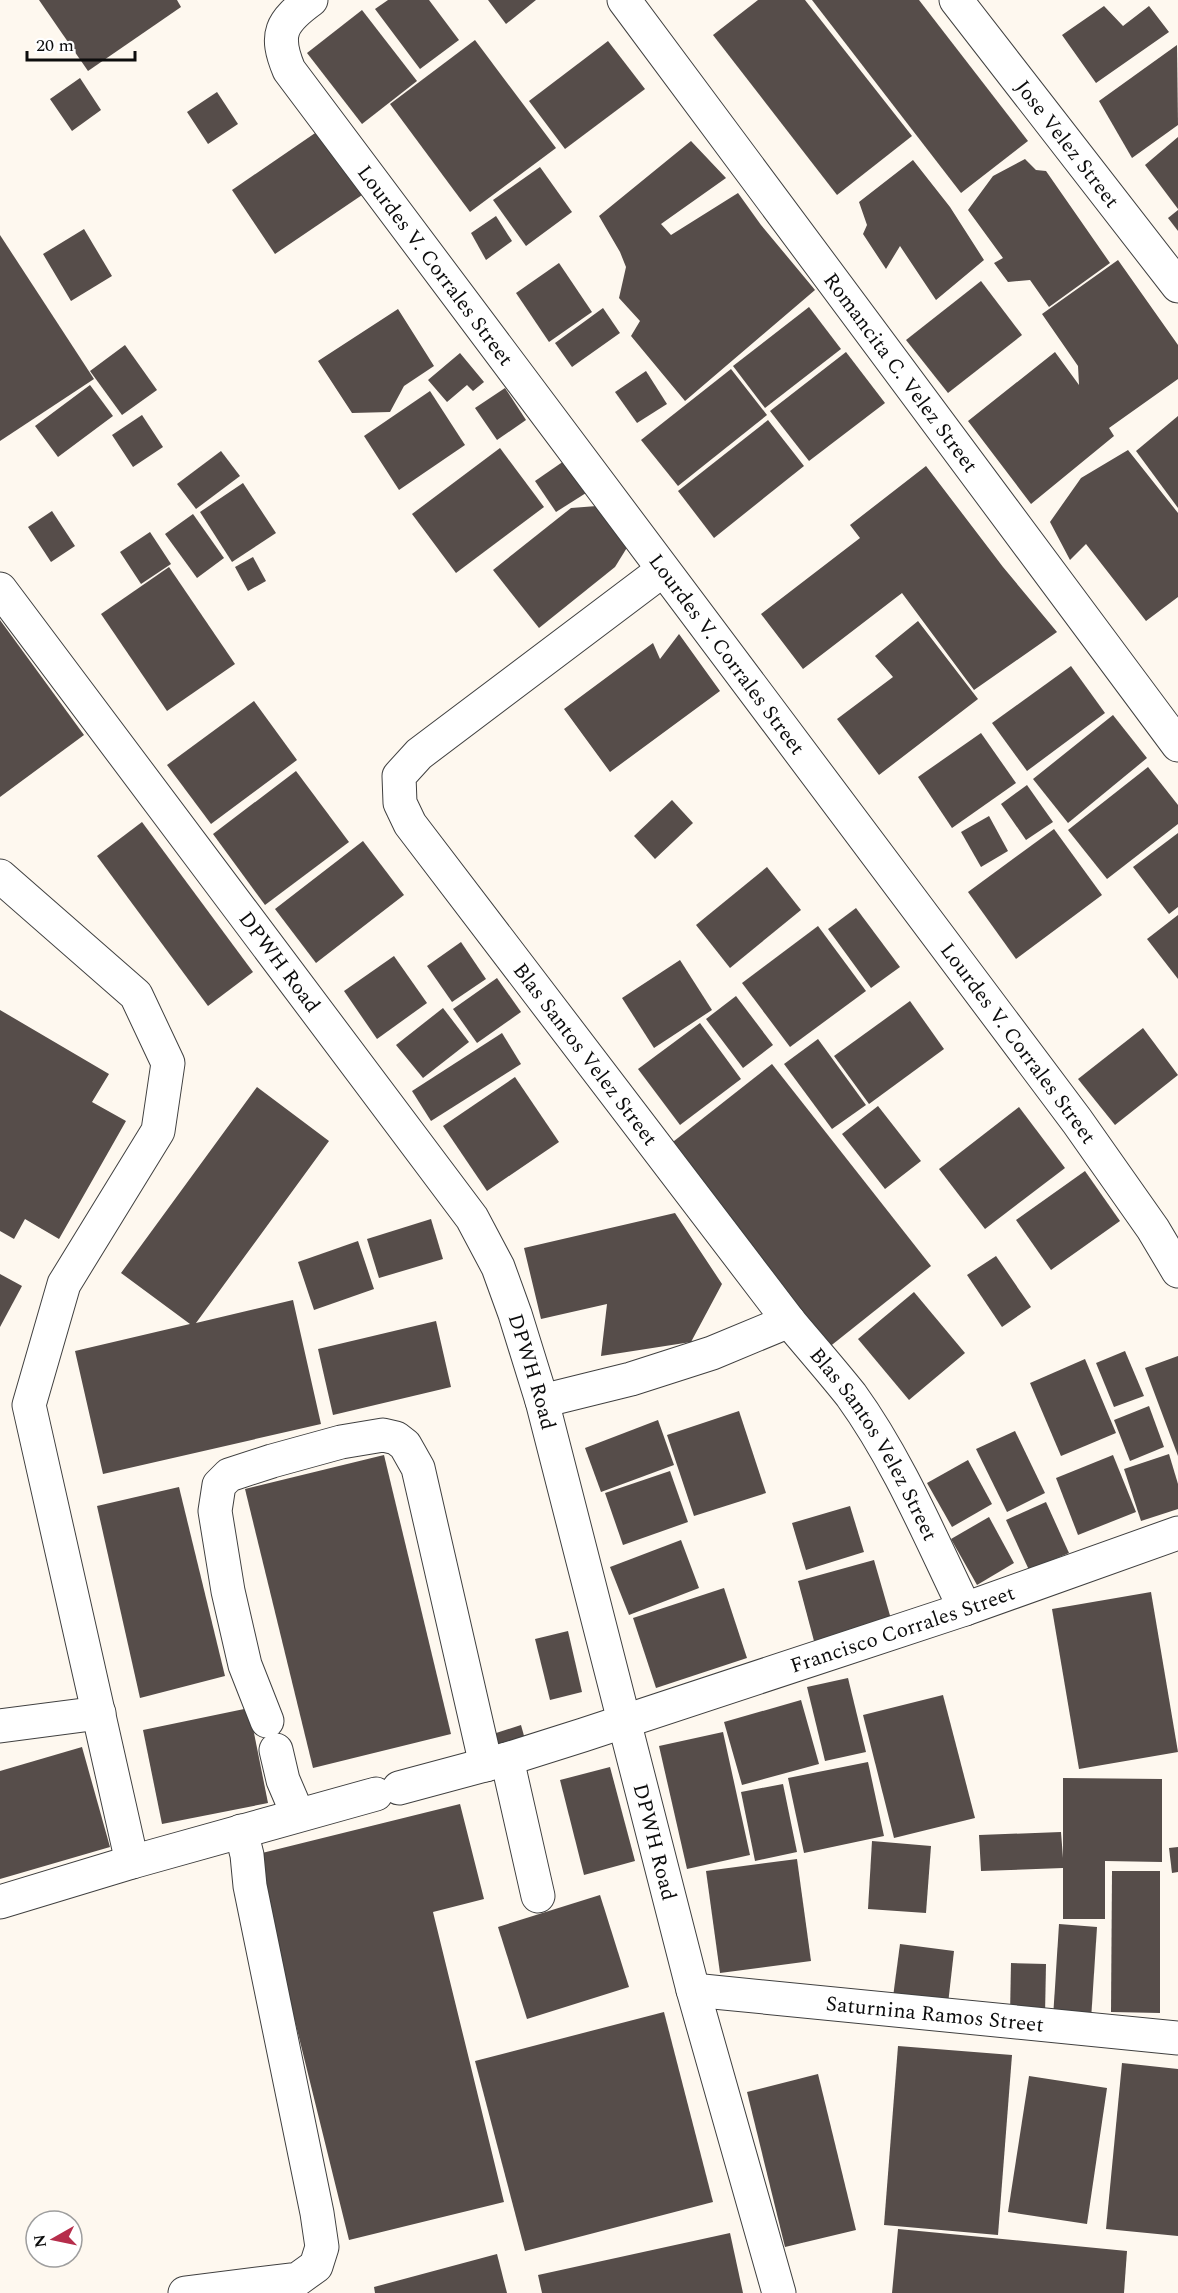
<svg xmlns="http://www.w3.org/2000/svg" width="1178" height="2293" viewBox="0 0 1178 2293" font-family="Spectral,serif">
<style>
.building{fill:#564d4a}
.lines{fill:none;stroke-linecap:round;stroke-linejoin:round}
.minor-casing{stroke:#404040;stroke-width:35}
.minor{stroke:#fff;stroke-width:33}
.labels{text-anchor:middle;stroke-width:6;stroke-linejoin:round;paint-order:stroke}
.street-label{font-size:21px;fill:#0d0d0d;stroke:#fff}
</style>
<rect width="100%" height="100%" fill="#fef8ef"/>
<g class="building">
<polygon points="39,0 177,0 181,7 88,71"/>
<polygon points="388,0 429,0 459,40 420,69 375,9"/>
<polygon points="488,0 536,0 506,24"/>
<polygon points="758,0 805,0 912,136 837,195 713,35"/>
<polygon points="812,0 919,0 1028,141 961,193"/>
<polygon points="1104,6 1123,26 1149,6 1169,32 1096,83 1062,35"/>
<polygon points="362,10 417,81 362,124 307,53"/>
<polygon points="475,40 556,148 470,212 390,104"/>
<polygon points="608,41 645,89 565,149 529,101"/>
<polygon points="1177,45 1178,125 1132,158 1099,101"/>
<polygon points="80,78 101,110 72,131 50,99"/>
<polygon points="217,92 238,124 208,144 187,112"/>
<polygon points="321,129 365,193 275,254 232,190"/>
<polygon points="1178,137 1178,209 1145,165"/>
<polygon points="691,141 726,178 661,224 671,235 738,193 761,225 815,290 685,401 631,336 640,321 619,298 626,267 620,252 599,216"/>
<polygon points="1025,159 1036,170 1046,171 1110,263 1049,307 1030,280 1008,282 994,263 1003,258 968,210 993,176"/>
<polygon points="913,160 950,207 984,260 936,300 900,246 886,269 863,234 867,225 859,202"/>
<polygon points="540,167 572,212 526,246 493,200"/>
<polygon points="1178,210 1178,231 1168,218"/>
<polygon points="496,216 512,241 486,260 471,233"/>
<polygon points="84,229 112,276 71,301 43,254"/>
<polygon points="0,235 94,379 0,441"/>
<polygon points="1118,260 1178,345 1178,379 1109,428 1114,436 1031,504 968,421 1055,352 1079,385 1078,366 1042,314"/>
<polygon points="559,263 592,312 549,342 516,293"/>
<polygon points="981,281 1022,335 948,393 906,340"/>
<polygon points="809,307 841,349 765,408 733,366"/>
<polygon points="603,308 620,333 572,367 555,343"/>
<polygon points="398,309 434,366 404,386 390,412 352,413 318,361"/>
<polygon points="125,345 157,390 122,415 90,371"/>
<polygon points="846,352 885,403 809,461 770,411"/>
<polygon points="460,353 484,382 473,391 467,385 447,402 428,380"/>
<polygon points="731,369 767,415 678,486 641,440"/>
<polygon points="646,371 667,404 637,423 615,392"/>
<polygon points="90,385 113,416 58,457 35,426"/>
<polygon points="505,388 526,420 497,440 475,408"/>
<polygon points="430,391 465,445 399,490 364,436"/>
<polygon points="142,415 163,447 133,467 112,435"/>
<polygon points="1178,416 1178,508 1136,451"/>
<polygon points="768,420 804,466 714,538 678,491"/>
<polygon points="500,448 544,507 456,573 412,514"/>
<polygon points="1128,450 1178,513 1178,597 1146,621 1086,544 1070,560 1050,522 1081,478"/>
<polygon points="221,451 240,476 196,509 177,484"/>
<polygon points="564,461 586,493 556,512 535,481"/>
<polygon points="926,466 1003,567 1057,632 974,690 902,593 803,669 761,614 860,538 850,525"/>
<polygon points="243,483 276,533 232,562 200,512"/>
<polygon points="597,506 628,546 615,567 539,628 493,570 571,508"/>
<polygon points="52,511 75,546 51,562 28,527"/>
<polygon points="193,514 224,558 197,578 165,534"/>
<polygon points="150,532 171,564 141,584 120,552"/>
<polygon points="253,557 266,581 248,591 235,567"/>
<polygon points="169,567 235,664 167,711 101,614"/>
<polygon points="0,620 84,735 0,797"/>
<polygon points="918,621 978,699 879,775 837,719 893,677 875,656"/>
<polygon points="679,634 720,691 610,772 564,709 653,643 660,659"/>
<polygon points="1071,666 1105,713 1027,771 992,723"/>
<polygon points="254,701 297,760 211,824 167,765"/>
<polygon points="1113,715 1147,758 1068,823 1033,779"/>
<polygon points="981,733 1016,783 952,828 918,777"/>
<polygon points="1148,767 1178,805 1178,824 1107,879 1068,830"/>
<polygon points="296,771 349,842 265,905 213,834"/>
<polygon points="1027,785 1053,822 1026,840 1001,804"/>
<polygon points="672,800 693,823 655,859 634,836"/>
<polygon points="989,816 1008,851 981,867 961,832"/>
<polygon points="142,822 253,972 208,1006 97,856"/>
<polygon points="1054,829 1102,895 1016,959 968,892"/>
<polygon points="1178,833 1178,907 1169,914 1133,867"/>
<polygon points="363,841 404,895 316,963 275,909"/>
<polygon points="767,867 801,910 730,968 696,925"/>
<polygon points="856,908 900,967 871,988 828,929"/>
<polygon points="1178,915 1178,979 1147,939"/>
<polygon points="818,926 866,991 790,1047 742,983"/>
<polygon points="461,942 486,979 452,1002 427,966"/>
<polygon points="394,956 427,1003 377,1039 344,991"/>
<polygon points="680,960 712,1010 654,1048 622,998"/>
<polygon points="497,978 521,1012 477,1043 453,1009"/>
<polygon points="736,996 773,1045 743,1068 706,1019"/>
<polygon points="910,1001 944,1049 869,1104 834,1056"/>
<polygon points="443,1008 469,1042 423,1078 396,1045"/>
<polygon points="0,1010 109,1074 92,1102 126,1121 59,1239 25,1219 14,1239 0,1231"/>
<polygon points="700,1023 741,1079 680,1125 638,1069"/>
<polygon points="1143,1028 1178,1075 1115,1125 1078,1079"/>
<polygon points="502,1033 521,1064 431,1121 412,1091"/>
<polygon points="818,1039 866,1105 832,1129 784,1064"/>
<polygon points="772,1064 931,1266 828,1348 669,1145"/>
<polygon points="515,1077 559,1142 487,1191 443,1126"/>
<polygon points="257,1087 329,1141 196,1323 293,1300 321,1424 103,1474 75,1351 190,1324 121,1273"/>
<polygon points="878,1106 921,1161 885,1189 842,1134"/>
<polygon points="1019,1107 1065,1168 985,1229 939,1169"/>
<polygon points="1085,1171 1120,1221 1051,1270 1016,1220"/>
<polygon points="675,1213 722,1284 691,1342 601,1356 607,1304 541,1319 524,1248"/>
<polygon points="431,1219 443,1259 379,1278 367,1239"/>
<polygon points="358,1241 374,1289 314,1310 298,1262"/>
<polygon points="996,1256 1031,1307 1002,1327 967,1275"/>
<polygon points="0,1274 22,1286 0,1327"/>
<polygon points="914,1292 965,1353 909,1400 858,1339"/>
<polygon points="436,1321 451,1387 333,1415 318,1349"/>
<polygon points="1125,1351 1144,1396 1114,1407 1096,1363"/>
<polygon points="1178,1356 1178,1456 1145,1368"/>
<polygon points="1085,1359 1116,1433 1061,1456 1030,1383"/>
<polygon points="1149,1406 1164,1447 1130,1461 1114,1420"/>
<polygon points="739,1411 766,1493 694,1516 667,1435"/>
<polygon points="658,1420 674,1465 601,1492 585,1448"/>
<polygon points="1015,1431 1045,1493 1007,1512 976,1449"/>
<polygon points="1169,1454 1178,1484 1178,1509 1141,1521 1124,1469"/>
<polygon points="384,1455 451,1734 313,1768 245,1489"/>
<polygon points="1113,1455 1136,1512 1078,1535 1056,1478"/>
<polygon points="968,1460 992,1504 952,1527 927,1483"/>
<polygon points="670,1471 688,1522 623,1545 605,1493"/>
<polygon points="179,1487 225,1676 140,1698 97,1506"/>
<polygon points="1046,1502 1069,1553 1029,1570 1006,1520"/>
<polygon points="850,1506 864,1552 806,1570 792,1523"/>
<polygon points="989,1517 1014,1563 977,1585 951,1539"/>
<polygon points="681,1540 699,1588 629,1615 610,1567"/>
<polygon points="874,1560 891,1619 814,1641 798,1581"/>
<polygon points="724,1588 747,1658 656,1688 633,1618"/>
<polygon points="1151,1592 1178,1752 1079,1769 1052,1609"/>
<polygon points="568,1631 582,1692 550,1700 535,1639"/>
<polygon points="848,1678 866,1752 825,1761 807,1687"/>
<polygon points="943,1695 975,1818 894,1838 863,1715"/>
<polygon points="801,1700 819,1764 742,1785 724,1722"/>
<polygon points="249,1708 268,1803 162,1824 143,1730"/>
<polygon points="521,1725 526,1743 499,1750 493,1734"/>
<polygon points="723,1732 750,1855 687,1869 659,1746"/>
<polygon points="82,1747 110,1847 0,1879 0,1771"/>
<polygon points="868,1762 884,1836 804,1853 788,1778"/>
<polygon points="610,1767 635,1861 584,1875 560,1780"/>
<polygon points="1063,1778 1162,1779 1162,1862 1105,1861 1105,1919 1063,1919 1063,1868 981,1871 979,1835 1061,1832 1063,1858"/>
<polygon points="783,1784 797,1852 755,1861 741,1792"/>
<polygon points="460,1804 484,1899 433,1912 504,2202 349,2240 254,1855"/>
<polygon points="872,1841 931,1846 926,1913 868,1909"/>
<polygon points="1178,1847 1178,1872 1172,1873 1169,1848"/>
<polygon points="797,1859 811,1961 720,1973 706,1871"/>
<polygon points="1112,1871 1160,1871 1160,2013 1111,2012"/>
<polygon points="600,1895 629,1987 527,2019 498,1927"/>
<polygon points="1059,1924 1097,1927 1091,2020 1053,2018"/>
<polygon points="900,1944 954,1951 948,2004 893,1997"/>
<polygon points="1011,1963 1046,1964 1045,2015 1010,2015"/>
<polygon points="664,2012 713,2202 525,2251 475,2061"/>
<polygon points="898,2046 1012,2055 998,2235 884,2225"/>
<polygon points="1122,2063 1178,2069 1178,2236 1106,2229"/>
<polygon points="818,2074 856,2230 785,2247 747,2092"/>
<polygon points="1029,2076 1107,2088 1087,2224 1008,2212"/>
<polygon points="898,2229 1127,2251 1124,2293 892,2293"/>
<polygon points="730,2233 743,2293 542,2293 538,2275"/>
<polygon points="497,2254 507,2293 375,2293 374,2287"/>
</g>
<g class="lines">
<g class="minor-casing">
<g id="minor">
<path id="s1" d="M 311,0 C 281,22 274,34 289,70 L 1077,1121 L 1153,1229 L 1178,1271"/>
<path id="s2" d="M 624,0 L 1178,745"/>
<path id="s3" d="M 956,0 L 1178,286"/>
<path id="s4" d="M 663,570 L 419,754 L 399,776 L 400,803 L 410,824 L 789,1321 C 810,1346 831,1370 851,1395 C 898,1460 930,1537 965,1609"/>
<path id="s5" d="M 0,589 L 472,1218 L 498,1267 L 515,1314 L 542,1401 L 693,1990 L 779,2293"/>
<polyline points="0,876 136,995 168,1063 158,1131 64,1284 29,1405 132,1862"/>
<polyline points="542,1401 631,1379 712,1353 789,1321"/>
<polyline points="267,1721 245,1665 228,1591 215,1511 219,1485 229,1475 272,1461 341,1442 383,1435 396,1438 405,1445 418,1468 486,1765"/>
<polyline points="0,1726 99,1713"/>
<polyline points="276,1750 283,1780 298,1815"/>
<polyline points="507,1759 538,1896"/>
<path id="s6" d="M 399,1788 L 507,1759 L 583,1735 L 965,1609 L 1178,1533"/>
<polyline points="0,1902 132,1862 376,1794"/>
<path id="s7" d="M 693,1990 L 1178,2038"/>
<polyline points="185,2293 298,2279 316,2266 322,2247 317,2213 250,1886 247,1855 241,1831"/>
</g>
</g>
<use href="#minor" class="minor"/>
</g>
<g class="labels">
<g class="street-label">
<text dy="7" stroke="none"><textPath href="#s3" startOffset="182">Jose Velez Street</textPath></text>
<text dy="7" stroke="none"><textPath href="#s1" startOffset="327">Lourdes V. Corrales Street</textPath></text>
<text dy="7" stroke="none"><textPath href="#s2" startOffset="464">Romancita C. Velez Street</textPath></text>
<text dy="7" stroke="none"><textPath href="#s1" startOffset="813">Lourdes V. Corrales Street</textPath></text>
<text dy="7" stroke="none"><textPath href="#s5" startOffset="466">DPWH Road</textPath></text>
<text dy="7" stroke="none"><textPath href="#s1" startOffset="1299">Lourdes V. Corrales Street</textPath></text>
<text dy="7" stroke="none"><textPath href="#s4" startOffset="675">Blas Santos Velez Street</textPath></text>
<text dy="7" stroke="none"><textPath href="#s5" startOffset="952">DPWH Road</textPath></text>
<text dy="7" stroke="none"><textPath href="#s4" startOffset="1161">Blas Santos Velez Street</textPath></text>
<text dy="7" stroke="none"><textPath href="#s6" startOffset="528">Francisco Corrales Street</textPath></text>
<text dy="7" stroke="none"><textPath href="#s5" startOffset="1438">DPWH Road</textPath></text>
<text dy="7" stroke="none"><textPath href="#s7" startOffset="243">Saturnina Ramos Street</textPath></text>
</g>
</g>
<g transform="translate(54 2239) rotate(261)"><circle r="28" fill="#ffffff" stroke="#9e9e9e" stroke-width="1.5"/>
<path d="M0-4.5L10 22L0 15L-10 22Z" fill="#b62d4b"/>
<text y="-9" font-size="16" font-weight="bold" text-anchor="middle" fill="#0d0d0d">N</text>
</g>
<path d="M27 51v9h108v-9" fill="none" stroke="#0d0d0d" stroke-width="3"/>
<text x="36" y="51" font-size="18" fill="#0d0d0d" stroke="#ffffff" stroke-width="4.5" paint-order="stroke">20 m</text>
</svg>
